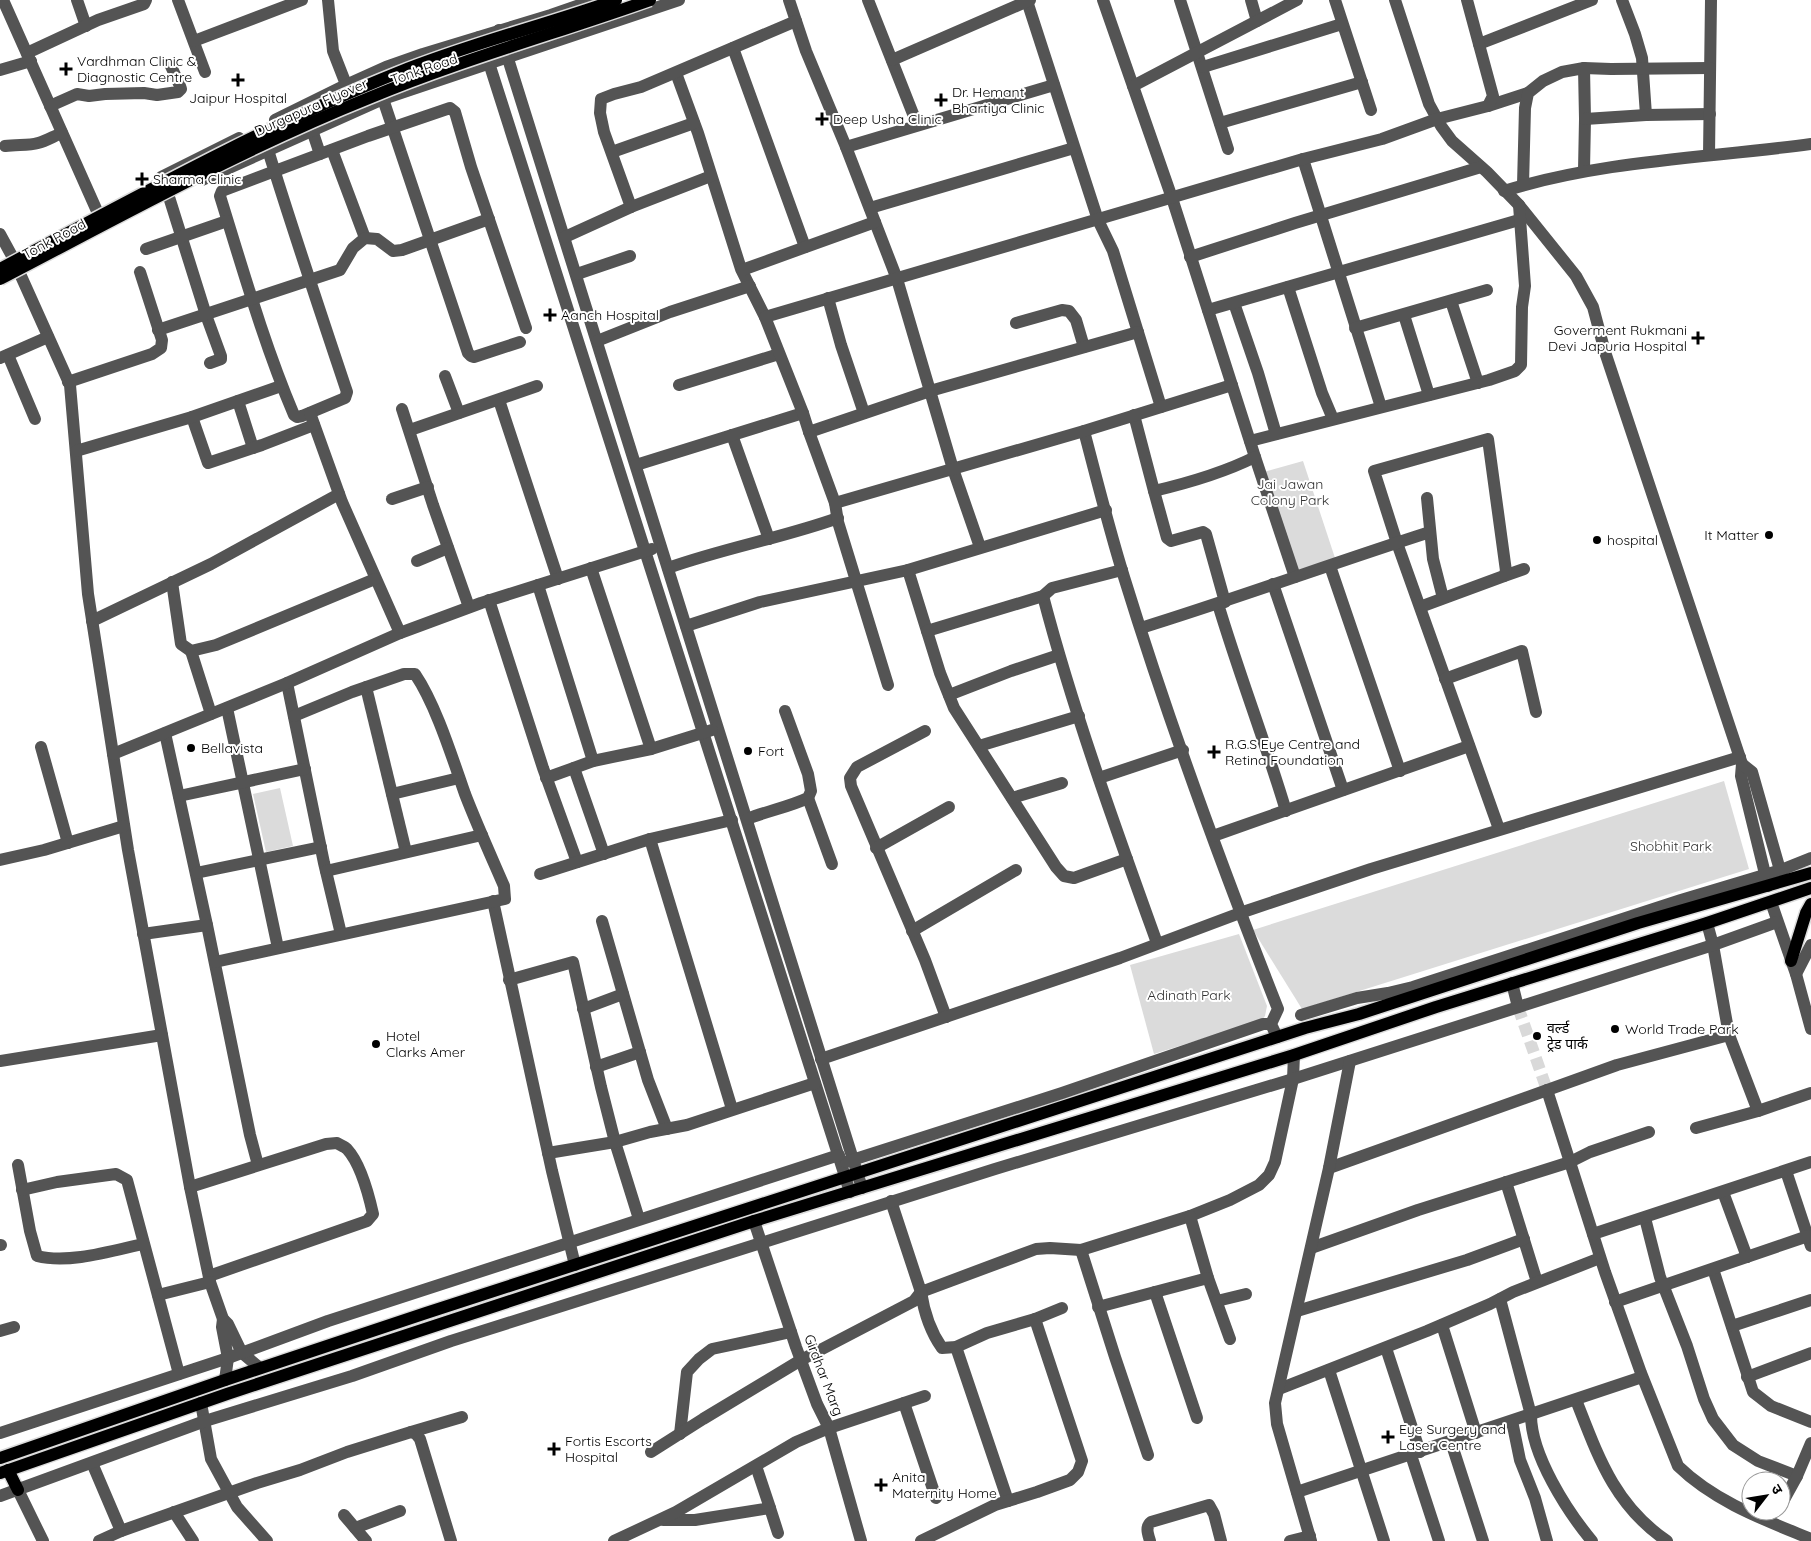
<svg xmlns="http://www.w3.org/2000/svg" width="1811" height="1541" viewBox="0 0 1811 1541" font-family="Quicksand,'Noto Sans Devanagari',sans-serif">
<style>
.green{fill:#dbdbdb}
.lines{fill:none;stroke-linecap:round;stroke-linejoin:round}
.minor-tunnel{stroke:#d9d9d9;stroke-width:12;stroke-dasharray:12 6;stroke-linecap:butt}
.major-casing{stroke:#dbdbdb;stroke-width:15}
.minor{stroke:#545454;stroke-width:12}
.major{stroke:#000;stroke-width:12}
.major-bridge-casing{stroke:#dbdbdb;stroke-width:15;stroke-linecap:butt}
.major-bridge{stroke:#000;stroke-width:12}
.poi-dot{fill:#000;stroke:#fff;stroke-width:2}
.labels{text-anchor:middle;stroke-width:4;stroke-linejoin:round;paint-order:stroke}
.poi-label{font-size:14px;fill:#000;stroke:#fff;text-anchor:start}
.street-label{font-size:14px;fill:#000;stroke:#fff}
.park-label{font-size:14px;fill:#323232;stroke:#fff}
</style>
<rect width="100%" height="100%" fill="#fff"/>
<g class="green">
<polygon points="1303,461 1337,564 1295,577 1260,473"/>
<polygon points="1724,781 1749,869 1302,1009 1253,930"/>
<polygon points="280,788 293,846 266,852 253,794"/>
<polygon points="1239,934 1267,1006 1265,1016 1262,1020 1154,1054 1130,965"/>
</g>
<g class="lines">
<polyline class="minor-tunnel" points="1518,1007 1547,1090"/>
<g class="major-casing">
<g id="major">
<polyline points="1791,961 1806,913 1811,904"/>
<polyline points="0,1458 225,1380 426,1313 1305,1028 1359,1014 1638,923 1811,873"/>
<polyline points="8,1470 18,1490"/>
<polyline points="0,1473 227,1394 754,1221 1294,1055 1436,1007 1707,923 1811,888"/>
</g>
</g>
<g class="minor">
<polyline points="3,0 97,211"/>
<polyline points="77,0 86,26"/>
<polyline points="178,0 205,72"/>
<polyline points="328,0 333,51 349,92"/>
<polyline points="789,0 806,51 846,147 897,279 953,469 980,547"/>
<polyline points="868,0 917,124"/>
<polyline points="1103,0 1172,198 1255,457 1295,577"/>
<polyline points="1180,0 1228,149"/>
<polyline points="1251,0 1257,21"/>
<polyline points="1335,0 1371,110"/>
<polyline points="1395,0 1429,104 1441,126 1452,141 1487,172 1519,205 1576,276 1593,307 1605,352 1742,764 1741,776 1768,886"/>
<polyline points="1622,0 1635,34 1642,58 1646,115"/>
<polyline points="1027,1 1098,220 1113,251 1161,407"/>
<polyline points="499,30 862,1188"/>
<polyline points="479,37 489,63 850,1192"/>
<polyline points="194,41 302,0"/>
<polyline points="1479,44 1592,0"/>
<polyline points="733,48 805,247"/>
<polyline points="27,53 98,20 144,4 146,0"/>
<polyline points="892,60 1030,0"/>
<polyline points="1203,67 1342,24"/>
<polyline points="1584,68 1585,119 1584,170"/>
<polyline points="0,70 31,61"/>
<polyline points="676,73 698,133 741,269 765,317"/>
<polyline points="1133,86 1297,0"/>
<polyline points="383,99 468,353 471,356 474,357 520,342"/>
<polyline points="50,106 77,94 89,96 105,94 144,93 157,95 178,92 181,89 180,86 170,64"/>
<polyline points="1488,106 1528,93"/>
<polyline points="1585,119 1646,115 1710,114"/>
<polyline points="275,120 346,85 386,67 423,54 551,15 594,0"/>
<polyline points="1220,123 1362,82"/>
<polyline points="312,130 320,154"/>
<path d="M 5,146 C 16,144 28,146 38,143 C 46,141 54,136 62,133"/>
<polyline points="846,147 1054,85"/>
<path d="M 268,150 C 293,231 320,311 347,392 L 345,398 L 302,416 L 297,417 L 294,415 C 264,344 243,270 220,196 L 222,191 L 368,136 L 450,108 L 455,112 L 471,167 L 526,328"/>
<polyline points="332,150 365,238"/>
<polyline points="612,152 694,123"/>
<polyline points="1709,155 1711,0"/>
<polyline points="1303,159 1381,407"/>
<polyline points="161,177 239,138"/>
<polyline points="202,180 383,99 679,0"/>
<polyline points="1523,185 1525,108 1528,93 1543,81 1562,72 1584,68 1611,69 1710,68"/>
<path d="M 1504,191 C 1604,160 1708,158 1811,144"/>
<polyline points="169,197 206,315 221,356 221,359 210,363"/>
<polyline points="631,207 604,132 600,113 601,99 614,94 641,87 796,21"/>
<polyline points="870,208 1074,148"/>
<polyline points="0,234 12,256 70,385 88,594 128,850 190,1187 210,1282 223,1319"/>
<polyline points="565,237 631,207 711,176"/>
<polyline points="146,249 227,221"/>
<polyline points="1190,257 1295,223 1481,167"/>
<polyline points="742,270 875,222"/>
<polyline points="577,274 630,256"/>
<polyline points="1288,287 1322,393 1333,419"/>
<polyline points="828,298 841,345 864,413"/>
<polyline points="1451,301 1478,383"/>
<polyline points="1234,303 1258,373 1276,434"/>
<polyline points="1208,310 1519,220"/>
<polyline points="1404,315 1429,395"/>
<polyline points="1016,323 1062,310 1069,311 1076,320 1084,347"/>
<polyline points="1355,328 1487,290"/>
<polyline points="158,330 340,270 353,248 365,238 377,239 393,251 402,250 489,219"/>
<polyline points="597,341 670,312 750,286"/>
<polyline points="8,355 35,419"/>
<polyline points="0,358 48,337"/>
<polyline points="445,376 459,413"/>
<polyline points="68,382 152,354 161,348 162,340 140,272"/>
<polyline points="679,385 779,354"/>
<polyline points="499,400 558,579"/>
<polyline points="238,401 253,448"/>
<polyline points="402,409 433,505 469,607"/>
<polyline points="310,413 342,502 400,633"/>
<path d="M 1134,415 L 1154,491 C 1188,483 1223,473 1255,457"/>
<polyline points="192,417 208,463 262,445 314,425"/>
<polyline points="410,430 537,386"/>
<path d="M 1084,431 C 1097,480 1109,529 1124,577 C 1169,723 1222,867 1278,1009 L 1271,1024 L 1277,1037"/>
<polyline points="809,432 930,391 1138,332"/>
<polyline points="732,435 769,539"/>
<polyline points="1250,441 1489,380 1515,371 1521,365 1522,307 1525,286 1519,205"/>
<polyline points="76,451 192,417 281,386"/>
<polyline points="636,465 803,413"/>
<polyline points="1154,491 1167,538 1171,541 1203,532 1206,534 1225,602"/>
<polyline points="1427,498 1433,559 1443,598"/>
<polyline points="392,499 428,487"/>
<polyline points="835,503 1084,431 1232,385"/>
<polyline points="417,561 448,548"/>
<polyline points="1330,566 1400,771"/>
<polyline points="591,568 651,749"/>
<path d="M 668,568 C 724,548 782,538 838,518"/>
<polyline points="908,570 940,673 954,708 1056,867 1064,876 1074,878 1127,859"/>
<polyline points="1504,576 1524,569"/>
<polyline points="172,582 181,644 191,651 216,645 375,579"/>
<polyline points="1273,584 1343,790"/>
<polyline points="538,585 593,761"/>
<path d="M 1043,596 C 1074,714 1116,829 1157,943"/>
<polyline points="489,600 543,768 577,862"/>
<path d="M 1218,604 C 1239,674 1265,741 1286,811"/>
<polyline points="1420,607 1504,576 1506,571 1488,439 1374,471 1397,543 1499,829"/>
<polyline points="92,621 211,564 339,494"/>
<polyline points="686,626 760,602 908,570 1106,510"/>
<path d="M 1141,628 C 1238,598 1333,563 1430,532"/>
<polyline points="927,631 1043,596 1052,588 1122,570"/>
<polyline points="191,651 211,714"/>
<polyline points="1445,679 1522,651 1536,712"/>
<polyline points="287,683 324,863 341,934"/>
<polyline points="888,685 838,522 835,503 809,432 803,413 765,317 1303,159 1382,139 1437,119 1488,106 1493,96 1467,0"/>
<polyline points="366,687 406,852"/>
<polyline points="949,695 1011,671 1059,655"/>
<polyline points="227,708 278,948"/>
<polyline points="925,731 857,767 850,778 851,786 925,960 946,1017"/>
<polyline points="165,733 207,925 250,1135 258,1165"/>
<polyline points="979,746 1079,716"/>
<polyline points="41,747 68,843"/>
<polyline points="113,754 287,683 400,633 481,603 652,549"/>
<polyline points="1742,764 1752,772 1782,877"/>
<polyline points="574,768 604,854"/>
<polyline points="546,778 593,761 651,749 712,730"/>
<polyline points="1099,778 1183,750"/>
<polyline points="392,794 459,778"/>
<polyline points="179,796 305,769"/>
<polyline points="808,798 832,864"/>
<polyline points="1012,798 1062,783"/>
<path d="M 747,819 C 767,811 789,807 808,798 L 811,791 L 808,774 L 785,711"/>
<polyline points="1213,836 1469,746"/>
<polyline points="650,839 732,1109"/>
<polyline points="876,848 949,807"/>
<polyline points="0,860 44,850 124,826"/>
<polyline points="326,871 482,835"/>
<polyline points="196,873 321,847"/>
<polyline points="540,874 650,839 732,820"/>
<polyline points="493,901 552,1171 575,1265"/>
<polyline points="1771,902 1796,974 1811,1029"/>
<polyline points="602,921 648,1080 667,1129"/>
<polyline points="1707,923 1713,945 1729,1035"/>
<polyline points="912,931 1016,870"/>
<polyline points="143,934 207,925"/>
<path d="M 215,962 L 505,899 L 504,886 C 491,856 477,825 465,794 C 452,757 436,705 415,674 L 404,674 L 352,692 L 294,716"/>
<polyline points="1796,974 1811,945"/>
<polyline points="509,980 573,962 601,1087 615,1142 639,1219"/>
<polyline points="1512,983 1518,1007"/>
<polyline points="583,1009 623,994"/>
<polyline points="1301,1015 1357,998 1388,993 1413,987 1681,900 1781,870 1811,858"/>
<polyline points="821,1059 1120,958 1240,913 1371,869 1740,757"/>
<polyline points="0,1061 162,1035"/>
<polyline points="596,1067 640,1052"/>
<path d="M 1547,1090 L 1605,1272 L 1641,1373 L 1678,1466 C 1715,1502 1765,1520 1811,1539"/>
<polyline points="1696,1128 1758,1111 1811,1093"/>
<polyline points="548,1153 615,1142 650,1132 687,1125 815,1083"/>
<polyline points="846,1162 1062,1093 1263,1024 1271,1024"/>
<path d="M 18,1165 L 30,1231 L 37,1256 C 69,1264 111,1251 143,1244"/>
<polyline points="1329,1168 1617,1065 1729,1035 1758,1111"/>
<polyline points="1786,1171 1811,1246"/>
<polyline points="1506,1182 1537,1282"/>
<path d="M 190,1187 L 326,1144 L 337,1143 C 340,1145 345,1147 347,1149 C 360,1163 369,1196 373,1214 L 367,1221 L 209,1276"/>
<polyline points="22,1190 57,1182 116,1174 127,1180 179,1374"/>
<polyline points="1723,1192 1747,1257"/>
<polyline points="891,1201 921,1292 1036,1249 1050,1248 1081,1250 1190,1216 1230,1200 1259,1185 1269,1175 1275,1162 1293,1079 1294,1055"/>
<polyline points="1190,1216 1208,1278 1230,1339"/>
<polyline points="1645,1218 1660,1277 1687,1346 1704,1399 1713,1419 1733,1445 1758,1461 1797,1476"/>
<polyline points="754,1221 796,1347 817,1404 829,1428 861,1541"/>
<polyline points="1593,1234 1811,1162"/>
<polyline points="0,1245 1,1245"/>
<polyline points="1311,1248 1418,1210 1570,1162 1590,1152 1649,1132"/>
<polyline points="1081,1250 1115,1357 1148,1455"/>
<polyline points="1713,1269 1753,1392 1771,1406 1811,1422"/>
<path d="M 921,1292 C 924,1312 930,1331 942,1348 L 956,1347 L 987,1333 L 1035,1319 L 1062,1308"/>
<polyline points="1155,1292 1197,1418"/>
<polyline points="158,1295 210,1282"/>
<path d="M 1500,1299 L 1531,1415 C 1531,1455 1567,1511 1592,1541"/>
<polyline points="1217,1301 1246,1294"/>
<polyline points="1615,1302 1808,1236"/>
<polyline points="1098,1307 1208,1278"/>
<polyline points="1297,1311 1467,1260 1524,1239"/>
<polyline points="1442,1325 1476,1433"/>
<polyline points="1732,1326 1811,1300"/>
<polyline points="0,1331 14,1327"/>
<polyline points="956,1347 1008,1501"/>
<polyline points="1386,1348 1420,1452"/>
<polyline points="1329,1370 1384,1541"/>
<polyline points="1747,1377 1811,1353"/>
<polyline points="225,1380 228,1358 222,1327 223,1319 228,1324 242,1353 260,1368"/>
<polyline points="1279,1389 1427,1331 1490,1304 1513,1292 1600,1258"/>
<path d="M 1576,1400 C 1598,1456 1614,1505 1667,1541"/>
<polyline points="201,1403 211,1459 237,1507 267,1541"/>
<polyline points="904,1403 925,1396"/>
<polyline points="1512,1421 1520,1460 1535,1498 1547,1541"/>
<polyline points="411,1432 462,1417"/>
<polyline points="0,1433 228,1358 328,1321 839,1155"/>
<polyline points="680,1434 687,1372 699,1359 712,1349 791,1332"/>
<polyline points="1451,1442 1483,1541"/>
<polyline points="651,1452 703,1419 801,1360 914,1301 921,1292"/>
<polyline points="1411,1455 1439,1541"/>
<polyline points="92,1463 121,1531 257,1483 300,1470 347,1452 411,1432 416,1434 420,1439 451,1541"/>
<polyline points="18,1490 43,1541"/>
<polyline points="1297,1492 1642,1377"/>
<polyline points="0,1496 205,1421 352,1376 451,1341 995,1169 1293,1079 1713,945 1777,922"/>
<polyline points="1781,1505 1797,1476 1811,1443"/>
<polyline points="770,1508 778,1533"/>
<polyline points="174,1512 193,1541"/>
<polyline points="344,1515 366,1541"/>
<polyline points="663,1520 695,1520 770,1508 756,1466"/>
<polyline points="355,1528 400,1511"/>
<polyline points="99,1541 121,1531"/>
<polyline points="614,1541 676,1512 796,1442 829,1428 904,1403 936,1498"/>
<polyline points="921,1541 995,1505 1037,1492 1070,1480 1078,1472 1082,1461 1035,1319"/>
<path d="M 1150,1541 C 1148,1534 1145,1527 1151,1522 L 1209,1505 L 1214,1514 L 1221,1541"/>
<polyline points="1290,1541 1310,1536"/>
<polyline points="1311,1541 1277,1424 1275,1403 1329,1168 1350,1061"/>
</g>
<use href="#major" class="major"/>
<g class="major-bridge-casing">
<g id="major-bridge">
<path d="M 0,269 C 131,200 260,128 397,73 C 468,44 543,26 616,0"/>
<path d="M 0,279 C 121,216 242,149 369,98 C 460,60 557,33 650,0"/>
</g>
</g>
<use href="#major-bridge" class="major-bridge"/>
</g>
<g class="poi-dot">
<path d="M63.5 61.5h5v5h5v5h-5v5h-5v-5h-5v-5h5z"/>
<path d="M235.5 72.5h5v5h5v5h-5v5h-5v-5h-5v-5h5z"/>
<path d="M938.5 92.5h5v5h5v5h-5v5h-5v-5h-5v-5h5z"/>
<path d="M819.5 111.5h5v5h5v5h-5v5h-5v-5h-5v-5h5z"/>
<path d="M139.5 171.5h5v5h5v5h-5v5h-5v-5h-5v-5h5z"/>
<path d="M547.5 307.5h5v5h5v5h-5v5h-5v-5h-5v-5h5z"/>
<path d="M1695.5 330.5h5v5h5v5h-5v5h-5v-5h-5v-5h5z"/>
<circle cx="1769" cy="535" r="5"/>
<circle cx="1597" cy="540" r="5"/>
<circle cx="191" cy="748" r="5"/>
<circle cx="748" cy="751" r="5"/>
<path d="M1211.5 744.5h5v5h5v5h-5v5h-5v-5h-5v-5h5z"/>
<circle cx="1615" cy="1029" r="5"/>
<circle cx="1537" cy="1036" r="5"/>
<circle cx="376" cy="1044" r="5"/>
<path d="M1385.5 1429.5h5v5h5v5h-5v5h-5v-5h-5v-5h5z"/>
<path d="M551.5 1441.5h5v5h5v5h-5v5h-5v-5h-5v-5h5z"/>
<path d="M878.5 1477.5h5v5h5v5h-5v5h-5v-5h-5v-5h5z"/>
</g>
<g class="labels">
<g class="poi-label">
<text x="77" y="66">Vardhman Clinic &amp;<tspan x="77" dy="16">Diagnostic Centre</tspan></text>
<text x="952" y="97">Dr. Hemant<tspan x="952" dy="16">Bhartiya Clinic</tspan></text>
<text x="238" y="103" text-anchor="middle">Jaipur Hospital</text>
<text x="833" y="124">Deep Usha Clinic</text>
<text x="153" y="184">Sharma Clinic</text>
<text x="561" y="320">Aanch Hospital</text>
<text x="1687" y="335" text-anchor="end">Goverment Rukmani<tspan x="1687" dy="16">Devi Japuria Hospital</tspan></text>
<text x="1759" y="540" text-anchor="end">It Matter</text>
<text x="1607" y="545">hospital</text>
<text x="1225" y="749">R.G.S Eye Centre and<tspan x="1225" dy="16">Retina Foundation</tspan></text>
<text x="201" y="753">Bellavista</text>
<text x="758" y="756">Fort</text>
<text x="1547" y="1033">वर्ल्ड<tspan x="1547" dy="16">ट्रेड पार्क</tspan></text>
<text x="1625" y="1034">World Trade Park</text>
<text x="386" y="1041">Hotel<tspan x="386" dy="16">Clarks Amer</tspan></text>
<text x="1399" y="1434">Eye Surgery and<tspan x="1399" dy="16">Laser Centre</tspan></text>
<text x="565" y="1446">Fortis Escorts<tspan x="565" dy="16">Hospital</tspan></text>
<text x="892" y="1482">Anita<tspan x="892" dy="16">Maternity Home</tspan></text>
</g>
<g class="street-label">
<text transform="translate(424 69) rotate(-19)" y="5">Tonk Road</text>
<text transform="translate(311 107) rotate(-24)" y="5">Durgapura Flyover</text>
<text transform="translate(54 239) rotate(-28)" y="5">Tonk Road</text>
<text transform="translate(824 1375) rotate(69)" y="5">Girdhar Marg</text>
</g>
<g class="park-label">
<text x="1290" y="489">Jai Jawan<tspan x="1290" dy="16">Colony Park</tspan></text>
<text x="1671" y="851">Shobhit Park</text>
<text x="1189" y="1000">Adinath Park</text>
</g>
</g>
<g transform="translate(1766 1496) rotate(59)"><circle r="24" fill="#ffffff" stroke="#999999"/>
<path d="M0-4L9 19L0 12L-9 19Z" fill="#000000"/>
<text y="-8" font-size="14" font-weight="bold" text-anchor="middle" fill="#000000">उ</text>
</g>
</svg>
